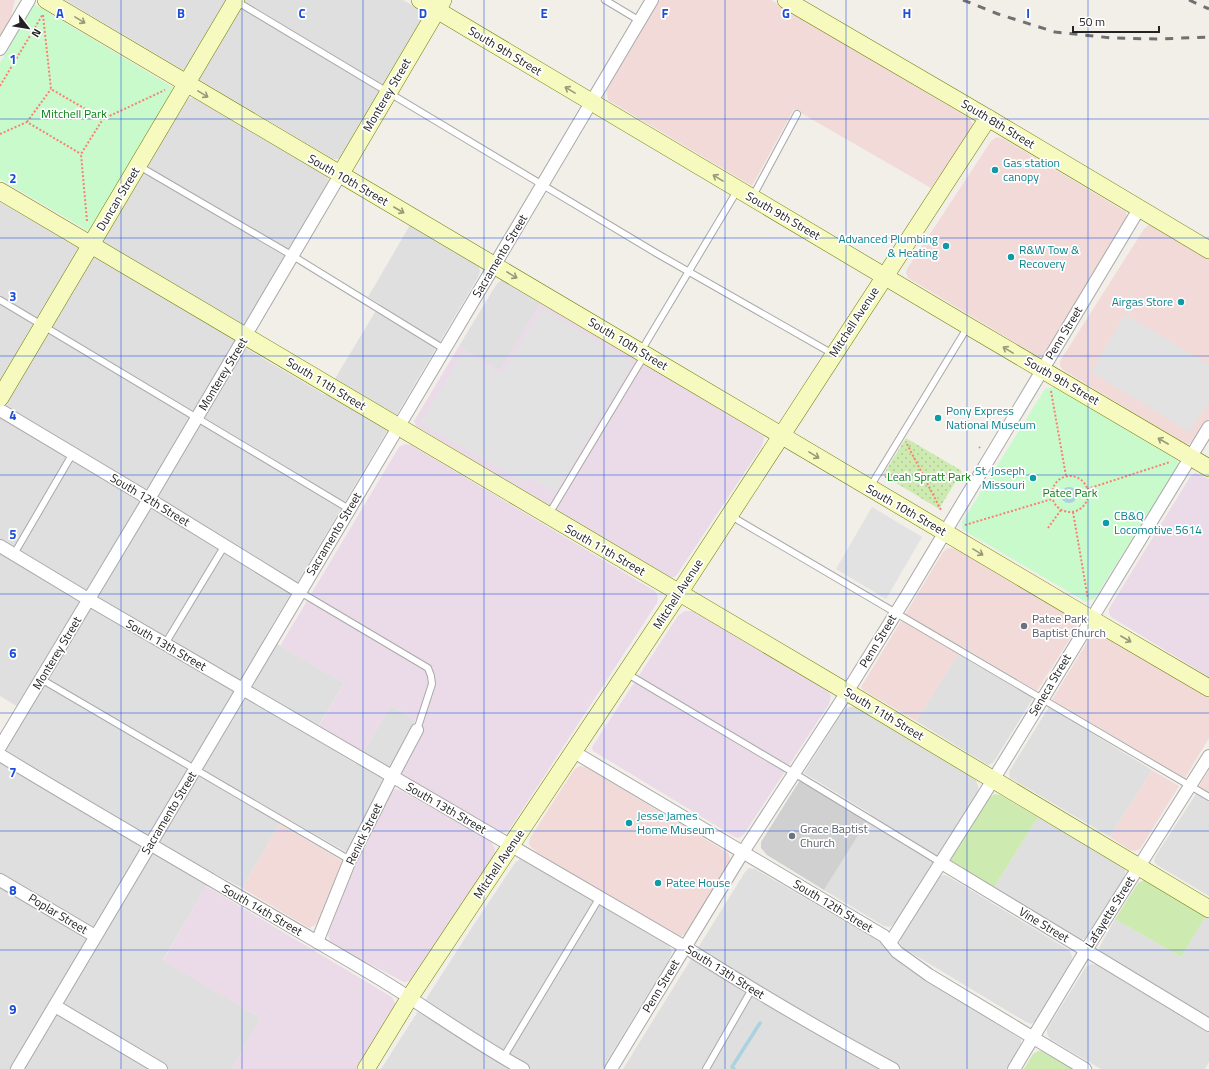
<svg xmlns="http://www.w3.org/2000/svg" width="1209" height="1069" viewBox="0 0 1209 1069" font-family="'Titillium Web',sans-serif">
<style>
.residential{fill:#e0dfdf}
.commercial{fill:#f2dad9}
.industrial{fill:#ebdbe8}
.religious{fill:#d0d0d0}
.grass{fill:#cdebb0}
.park{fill:#c8facc}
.garden{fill:url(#garden-dots)}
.parking{fill:#e2e2e2}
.water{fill:url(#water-ripples)}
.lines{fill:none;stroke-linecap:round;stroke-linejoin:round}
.stream{stroke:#aad3df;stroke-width:3.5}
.lane-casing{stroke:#a9a9a9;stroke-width:8}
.street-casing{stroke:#a9a9a9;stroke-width:14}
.secondary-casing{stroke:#707d05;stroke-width:18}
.path{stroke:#fa8072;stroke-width:2;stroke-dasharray:2 2;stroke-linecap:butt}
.lane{stroke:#fff;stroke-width:6}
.street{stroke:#fff;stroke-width:12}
.secondary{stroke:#f7fabf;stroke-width:17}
.rail{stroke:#707070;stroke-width:3;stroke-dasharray:8 8;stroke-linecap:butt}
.oneway{stroke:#979978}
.grid{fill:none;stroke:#1d4ed8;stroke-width:1;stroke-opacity:0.55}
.culture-dot{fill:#0f9aa8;stroke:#fff;stroke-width:1.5}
.worship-dot{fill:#6b7280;stroke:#fff;stroke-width:1.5}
.labels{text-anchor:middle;stroke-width:3.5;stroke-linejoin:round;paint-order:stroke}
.street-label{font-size:12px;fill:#222;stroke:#fff}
.park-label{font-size:12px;fill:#0c8416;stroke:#fff}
.culture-label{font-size:12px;fill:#0d838f;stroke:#fff;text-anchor:start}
.worship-label{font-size:12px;fill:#5b616d;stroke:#fff;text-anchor:start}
.grid-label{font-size:13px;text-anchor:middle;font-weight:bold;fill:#1d4ed8;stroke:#fff;stroke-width:3.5;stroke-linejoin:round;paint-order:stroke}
</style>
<defs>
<pattern id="garden-dots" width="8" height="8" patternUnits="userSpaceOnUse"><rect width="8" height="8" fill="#cdebb0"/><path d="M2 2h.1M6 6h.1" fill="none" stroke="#b0c997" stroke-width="1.8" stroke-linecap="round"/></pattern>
<pattern id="water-ripples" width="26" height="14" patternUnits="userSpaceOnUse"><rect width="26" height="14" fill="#aad3df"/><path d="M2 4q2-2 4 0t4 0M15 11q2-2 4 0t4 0" fill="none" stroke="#92b5bf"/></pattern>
</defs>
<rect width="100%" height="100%" fill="#f2efe9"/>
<g class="residential">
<polygon points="65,0 403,0 422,11 424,18 346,154 339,159 333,159"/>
<polygon points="189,98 194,98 201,102 327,177 329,182 326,188 235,342 325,395 380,304 368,297 410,225 479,266 480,272 477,279 265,637 344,683 312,737 356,764 391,705 415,720 412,729 383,779 348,853 284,817 242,888 214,873 163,960 261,1018 232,1069 0,1069 0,758 28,713 0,696 0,416 7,404 0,400 0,202 94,256 184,105"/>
<polygon points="501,280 506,282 541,303 500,371 459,346 496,285"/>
<polygon points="958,654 1033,698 993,763 988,765 916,721"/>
<polygon points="849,707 855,707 976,780 978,786 978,791 895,923 890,927 884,926 824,890 871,814 804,773 843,711"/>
<polygon points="1049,707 1152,770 1110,837 1010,778 1009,775 1010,770"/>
<polygon points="1196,794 1209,802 1209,896 1157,865 1154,861 1155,857"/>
<polygon points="1038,817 1124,867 1126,872 1123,881 1085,938 1081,940 1077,939 993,889"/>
<polygon points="520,859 668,943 672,952 669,960 602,1069 381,1069 471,929 515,863"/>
<polygon points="749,868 755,869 877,940 904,966 1021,1039 1021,1046 1006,1069 623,1069 745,872"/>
<polygon points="945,875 951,878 1069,950 1072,956 1071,964 1035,1022 1031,1024 1026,1022 903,948 900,943 901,936 939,876"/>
<polygon points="1206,916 1209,918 1209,1017 1101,952 1099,948 1115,919 1181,957"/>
<polygon points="1091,964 1097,965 1209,1033 1209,1062 1205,1069 1101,1069 1050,1039 1047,1034 1047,1029 1086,967"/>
</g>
<g class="commercial">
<polygon points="0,0 15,0 10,20 0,37"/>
<polygon points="660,0 771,0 967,117 973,124 971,131 931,188 794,109 752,186 608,100 606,89"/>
<polygon points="997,137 1004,139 1126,212 1127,217 1126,223 1044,355 1039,357 908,278 906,273 907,269 991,141"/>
<polygon points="1149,225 1155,226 1209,259 1209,418 1194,442 1189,444 1184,443 1063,370 1060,366 1060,361 1144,229"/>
<polygon points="948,548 957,549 1075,619 1077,623 1076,629 1037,691 963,647 916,721 863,690 861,687 943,552"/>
<polygon points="1100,633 1209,697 1209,738 1185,778 1052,700 1089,639 1095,634"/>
<polygon points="579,766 586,767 728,853 730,858 729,864 685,934 680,937 675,936 538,853 531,847 529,844 530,838 574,770"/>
<polygon points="1152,770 1179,786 1140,849 1135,851 1130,850 1110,837"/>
<polygon points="1209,770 1209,793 1199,786"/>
<polygon points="280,824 344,862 322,918 315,925 309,928 242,888"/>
</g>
<g class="industrial">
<polygon points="541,303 762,433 764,438 762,446 676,576 671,578 665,578 416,426 414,421 459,346 500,370"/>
<polygon points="404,444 411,445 655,591 658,597 657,603 509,830 503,832 497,830 398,772 423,726 415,720 391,705 363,752 319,726 344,683 280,646 399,447"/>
<polygon points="1195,473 1209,479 1209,677 1111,617 1109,613 1109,609 1190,477"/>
<polygon points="685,611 692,611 828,691 831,696 829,704 744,834 739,838 735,837 593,751 592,747 678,616"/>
<polygon points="394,789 400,790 491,841 495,849 495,855 410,981 404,982 360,959 330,941 328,934 356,861 390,792"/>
<polygon points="206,886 392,997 396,1005 359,1069 232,1069 261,1018 163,961"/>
</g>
<polygon class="religious" points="800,780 867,821 824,890 767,855 761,848 761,842"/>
<g class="grass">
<polygon points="995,794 1000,795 1038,817 993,889 952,864 951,860 953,855 990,797"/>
<polygon points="1144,880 1148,881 1206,916 1181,957 1115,919 1138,883"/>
<polygon points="1038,1051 1043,1051 1073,1069 1024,1069 1033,1054"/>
</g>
<g class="park">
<polygon points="34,4 174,88 90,232 0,179 0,63"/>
<polygon points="1054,387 1177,460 1179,464 1095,598 1086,602 963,530 962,522 1045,389"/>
</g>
<polygon class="garden" points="906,438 962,471 939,509 883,475"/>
<g class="parking">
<polygon points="542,309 633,363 555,493 532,478 522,482 421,423 463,352 502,374"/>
<polygon points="1125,314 1209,365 1209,401 1190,432 1091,372"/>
<polygon points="872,507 922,537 886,599 836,569"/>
</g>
<circle class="water" cx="1069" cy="495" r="8"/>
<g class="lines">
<polyline class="stream" points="734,1069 732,1067 760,1023"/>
<g class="lane-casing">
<g id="lane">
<polyline points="605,0 640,21"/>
<polyline points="236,1 656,253 833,354"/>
<polyline points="139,166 293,256 444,349"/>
<polyline points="753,196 797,114"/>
<polyline points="0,300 349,509"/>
<polyline points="641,351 737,191"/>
<polyline points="870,487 967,328"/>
<polyline points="549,514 644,356"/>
<polyline points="731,516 1209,797"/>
<polyline points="14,554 73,453"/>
<polyline points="300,592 428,668 431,676 432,684 417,730"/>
<polyline points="165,644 225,545"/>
<polyline points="626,673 794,773 940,862"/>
<polyline points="41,679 350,860"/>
<polyline points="503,1058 600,897"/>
<polyline points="706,1069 752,989"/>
</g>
</g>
<g class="street-casing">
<g id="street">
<polyline points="0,49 29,0"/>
<polyline points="0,410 149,499 300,592"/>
<path d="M 0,546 L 88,599 L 685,947 C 753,990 822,1031 893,1069"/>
<polyline points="0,747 149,499 340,175"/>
<polyline points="574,752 884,936 897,952 929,975 1085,1069"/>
<path d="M 0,755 C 124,830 250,902 375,976 C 425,1006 472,1041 523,1069"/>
<polyline points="940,862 1209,1025"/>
<polyline points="0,880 95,936"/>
<polyline points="317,942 350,860 392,777 417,730"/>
<polyline points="890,943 993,780 1209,427"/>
<polyline points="55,1006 161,1069"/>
<polyline points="17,1069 652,0"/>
<polyline points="611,1069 743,852 847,692 909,592 1139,209"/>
<polyline points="1014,1069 1086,950 1209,756"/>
</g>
</g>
<g class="secondary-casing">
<g id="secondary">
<path d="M 46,0 C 254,124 463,246 671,370 C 850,476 1029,583 1209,688"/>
<polyline points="420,0 968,326 1209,468"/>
<polyline points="786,0 988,118 1209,250"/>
<polyline points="340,175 443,0"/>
<polyline points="0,191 847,692 1209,909"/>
<polyline points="0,398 236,0"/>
<polyline points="366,1069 410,997 679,593 988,118"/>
</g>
</g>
<g class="path">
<polyline points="43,15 51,89 103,119"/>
<polyline points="0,86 43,14"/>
<polyline points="27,122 51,89"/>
<polyline points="0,134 27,122 81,154"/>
<polyline points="87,221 81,154 103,119 165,90"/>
<polyline points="1051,391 1066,476"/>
<polyline points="907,444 941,510"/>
<polyline points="979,447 980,448"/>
<circle cx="1070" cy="494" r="18"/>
<polyline points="885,477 964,474"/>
<polyline points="1087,489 1170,462"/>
<polyline points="1073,512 1088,599"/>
<polyline points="965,525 1052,499"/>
<polyline points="1048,528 1061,510"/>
</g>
<use href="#lane" class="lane"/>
<use href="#street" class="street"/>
<use href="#secondary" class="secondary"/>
<g class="rail">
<polyline points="963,0 998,14 1055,32 1112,38 1158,39 1209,37"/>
<polyline points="1189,0 1209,9"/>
</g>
</g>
<defs><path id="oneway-shaft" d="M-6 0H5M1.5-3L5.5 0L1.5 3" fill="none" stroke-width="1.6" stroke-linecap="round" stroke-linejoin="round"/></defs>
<g class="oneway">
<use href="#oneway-shaft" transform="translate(80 20) rotate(31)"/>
<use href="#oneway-shaft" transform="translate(570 90) rotate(-149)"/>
<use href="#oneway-shaft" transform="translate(203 94) rotate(31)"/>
<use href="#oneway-shaft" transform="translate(718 178) rotate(-149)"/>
<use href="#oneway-shaft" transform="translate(399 210) rotate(30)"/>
<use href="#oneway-shaft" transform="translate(512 275) rotate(31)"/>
<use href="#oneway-shaft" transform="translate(1008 350) rotate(-149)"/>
<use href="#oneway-shaft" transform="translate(1163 441) rotate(-150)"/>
<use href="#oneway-shaft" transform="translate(814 455) rotate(31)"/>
<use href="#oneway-shaft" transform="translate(978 552) rotate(31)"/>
<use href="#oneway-shaft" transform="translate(1126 639) rotate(30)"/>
</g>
<path class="grid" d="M 121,0 L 121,1069M 242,0 L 242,1069M 363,0 L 363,1069M 484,0 L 484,1069M 604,0 L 604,1069M 725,0 L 725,1069M 846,0 L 846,1069M 967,0 L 967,1069M 1088,0 L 1088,1069M 0,119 L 1209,119M 0,238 L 1209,238M 0,356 L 1209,356M 0,475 L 1209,475M 0,594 L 1209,594M 0,713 L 1209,713M 0,831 L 1209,831M 0,950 L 1209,950"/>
<g class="culture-dot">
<circle cx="995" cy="170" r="4"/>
<circle cx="946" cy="246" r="4"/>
<circle cx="1011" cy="257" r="4"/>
<circle cx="1181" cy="302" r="4"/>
<circle cx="938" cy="418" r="4"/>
<circle cx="1033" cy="478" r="4"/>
<circle cx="1106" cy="523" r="4"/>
<circle cx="629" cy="823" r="4"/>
<circle cx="658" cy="883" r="4"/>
</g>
<g class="worship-dot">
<circle cx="1024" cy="626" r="4"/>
<circle cx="792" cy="836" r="4"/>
</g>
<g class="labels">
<g class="street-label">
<text transform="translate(505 51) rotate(31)" y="4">South 9th Street</text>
<text transform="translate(387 95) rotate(-60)" y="4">Monterey Street</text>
<text transform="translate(998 124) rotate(31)" y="4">South 8th Street</text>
<text transform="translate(348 180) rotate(30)" y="4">South 10th Street</text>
<text transform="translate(118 199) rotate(-59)" y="4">Duncan Street</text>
<text transform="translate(783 216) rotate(30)" y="4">South 9th Street</text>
<text transform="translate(500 256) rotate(-59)" y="4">Sacramento Street</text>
<text transform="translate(854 322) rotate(-57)" y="4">Mitchell Avenue</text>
<text transform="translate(1064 333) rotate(-59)" y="4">Penn Street</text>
<text transform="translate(628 344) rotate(31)" y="4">South 10th Street</text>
<text transform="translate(223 374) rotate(-59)" y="4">Monterey Street</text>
<text transform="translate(1062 381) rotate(30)" y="4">South 9th Street</text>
<text transform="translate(326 384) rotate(31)" y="4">South 11th Street</text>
<text transform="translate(150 500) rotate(31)" y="4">South 12th Street</text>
<text transform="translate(906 510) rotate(30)" y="4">South 10th Street</text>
<text transform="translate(334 534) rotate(-59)" y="4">Sacramento Street</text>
<text transform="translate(605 550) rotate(30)" y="4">South 11th Street</text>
<text transform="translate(678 594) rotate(-57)" y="4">Mitchell Avenue</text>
<text transform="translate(878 641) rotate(-59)" y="4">Penn Street</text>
<text transform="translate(166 645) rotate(30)" y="4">South 13th Street</text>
<text transform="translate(57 653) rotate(-59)" y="4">Monterey Street</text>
<text transform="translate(1050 685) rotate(-59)" y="4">Seneca Street</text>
<text transform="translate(884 714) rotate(31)" y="4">South 11th Street</text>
<text transform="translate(446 808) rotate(30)" y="4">South 13th Street</text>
<text transform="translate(169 813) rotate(-59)" y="4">Sacramento Street</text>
<text transform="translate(364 834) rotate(-64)" y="4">Renick Street</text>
<text transform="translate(499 864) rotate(-56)" y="4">Mitchell Avenue</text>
<text transform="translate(833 906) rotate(31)" y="4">South 12th Street</text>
<text transform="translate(262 910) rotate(30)" y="4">South 14th Street</text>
<text transform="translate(1110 912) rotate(-58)" y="4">Lafayette Street</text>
<text transform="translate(58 914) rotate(31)" y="4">Poplar Street</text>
<text transform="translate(1044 925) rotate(31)" y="4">Vine Street</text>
<text transform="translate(725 972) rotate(32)" y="4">South 13th Street</text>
<text transform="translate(661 986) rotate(-59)" y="4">Penn Street</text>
</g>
<g class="park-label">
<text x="74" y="118">Mitchell Park</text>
<text x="929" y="481">Leah Spratt Park</text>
<text x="1070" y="497">Patee Park</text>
</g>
<g class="culture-label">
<text x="1003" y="167">Gas station<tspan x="1003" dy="14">canopy</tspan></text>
<text x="938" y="243" text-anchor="end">Advanced Plumbing<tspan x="938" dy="14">&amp; Heating</tspan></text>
<text x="1019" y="254">R&amp;W Tow &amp;<tspan x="1019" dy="14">Recovery</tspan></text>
<text x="1173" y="306" text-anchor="end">Airgas Store</text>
<text x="946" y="415">Pony Express<tspan x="946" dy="14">National Museum</tspan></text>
<text x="1025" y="475" text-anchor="end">St. Joseph<tspan x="1025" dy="14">Missouri</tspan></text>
<text x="1114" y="520">CB&amp;Q<tspan x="1114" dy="14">Locomotive 5614</tspan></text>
<text x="637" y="820">Jesse James<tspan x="637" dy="14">Home Museum</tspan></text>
<text x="666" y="887">Patee House</text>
</g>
<g class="worship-label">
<text x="1032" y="623">Patee Park<tspan x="1032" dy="14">Baptist Church</tspan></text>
<text x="800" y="833">Grace Baptist<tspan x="800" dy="14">Church</tspan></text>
</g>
</g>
<g class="grid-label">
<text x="60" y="18">A</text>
<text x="181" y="18">B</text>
<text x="302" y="18">C</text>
<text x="423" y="18">D</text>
<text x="544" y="18">E</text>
<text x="665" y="18">F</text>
<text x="786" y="18">G</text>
<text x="907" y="18">H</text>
<text x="1028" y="18">I</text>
<text x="13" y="64">1</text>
<text x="13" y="183">2</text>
<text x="13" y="301">3</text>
<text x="13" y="420">4</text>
<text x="13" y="539">5</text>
<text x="13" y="658">6</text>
<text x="13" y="777">7</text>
<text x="13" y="895">8</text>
<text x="13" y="1014">9</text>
</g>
<g transform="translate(28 28) rotate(121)" stroke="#ffffff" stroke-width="3" paint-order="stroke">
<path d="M0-3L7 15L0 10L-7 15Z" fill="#222222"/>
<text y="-6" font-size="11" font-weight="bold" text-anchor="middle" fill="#222222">N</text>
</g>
<path d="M1073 26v6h86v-6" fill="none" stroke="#222222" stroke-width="2"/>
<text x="1079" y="26" font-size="12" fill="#222222" stroke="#ffffff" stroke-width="3" paint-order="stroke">50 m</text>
</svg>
